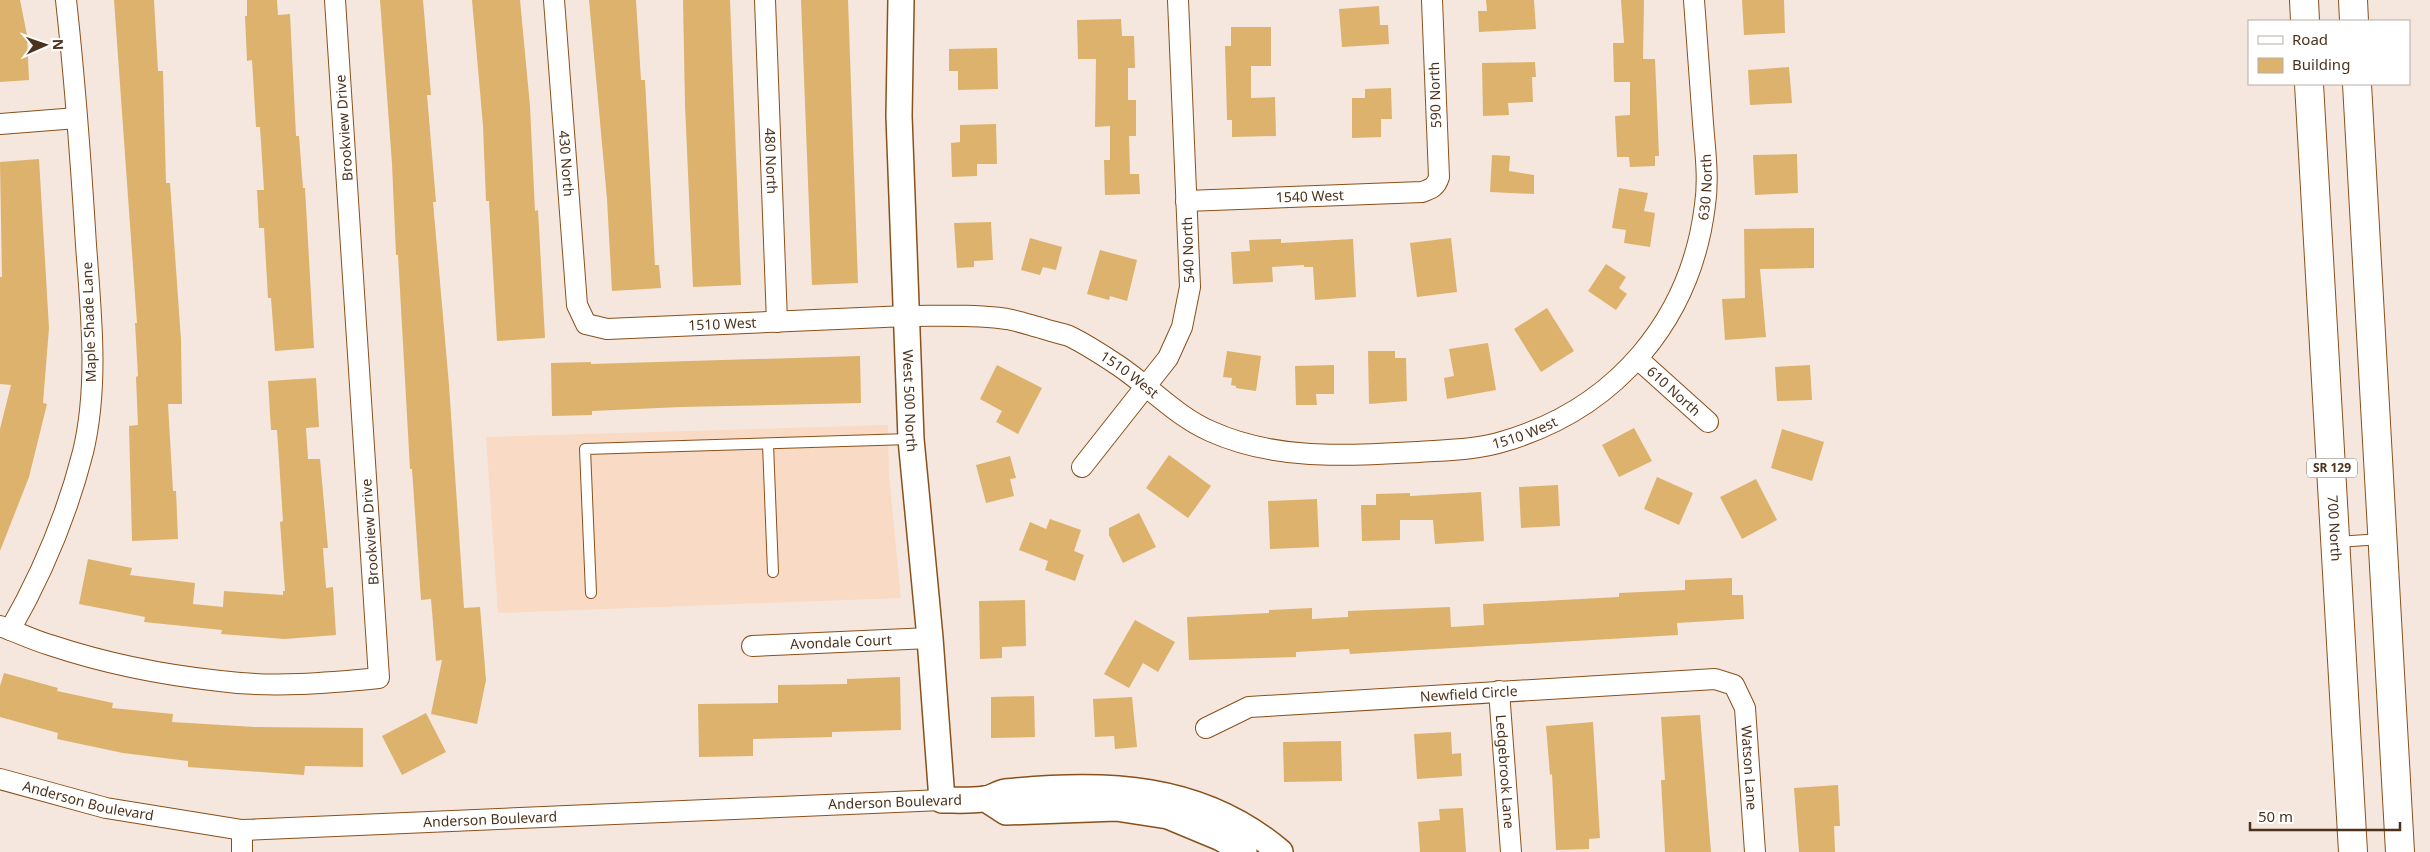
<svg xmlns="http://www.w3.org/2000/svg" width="2430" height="852" viewBox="0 0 2430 852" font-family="'Noto Sans',sans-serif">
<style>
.built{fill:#f9dbc5}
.building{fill:#ddb26d}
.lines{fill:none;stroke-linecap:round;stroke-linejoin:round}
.service-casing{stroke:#8a501a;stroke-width:12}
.minor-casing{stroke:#8a501a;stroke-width:22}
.tertiary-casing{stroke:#8a501a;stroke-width:28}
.primary-casing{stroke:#8a501a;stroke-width:30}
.service{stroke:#fff;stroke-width:10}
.minor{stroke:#fff;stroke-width:20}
.tertiary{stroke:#fff;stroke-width:25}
.primary{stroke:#fff;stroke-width:28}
.labels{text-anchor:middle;stroke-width:4;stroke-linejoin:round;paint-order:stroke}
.shield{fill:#fff;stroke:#827060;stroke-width:1}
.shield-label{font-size:12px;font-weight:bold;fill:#4c321c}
.street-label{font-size:14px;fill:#4c321c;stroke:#fff}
</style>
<rect width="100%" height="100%" fill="#f5e7dd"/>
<polygon class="built" points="888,425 889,475 901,598 498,613 486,437"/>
<g class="building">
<polygon points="0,0 20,0 27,35 29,80 0,82"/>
<polygon points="114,0 154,0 158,71 163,71 166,183 170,183 181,340 182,404 168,404 173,491 176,491 178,539 132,541 129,426 138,425 136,377 138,376 135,323 137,323"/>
<polygon points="247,0 277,0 278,15 290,14 296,136 299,136 303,188 305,188 314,348 275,351 271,298 268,298 264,228 259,228 257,190 264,190 260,127 256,127 252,60 247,61 245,16 247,16"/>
<polygon points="380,0 423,0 431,95 427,95 436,202 433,202 449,385 464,608 480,607 486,680 477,724 431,714 442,660 436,661 431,599 421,600 412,469 410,469 398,255 396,255 392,164"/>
<polygon points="472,0 520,0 530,106 535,211 538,210 545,338 497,341 489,201 486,201 483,126"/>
<polygon points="589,0 636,0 641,80 645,80 655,265 659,265 661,288 612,291 607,199"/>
<polygon points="683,0 730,0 741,285 693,287 685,105"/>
<polygon points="801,0 848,0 858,283 812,285"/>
<polygon points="1486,0 1534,0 1536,29 1479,32 1478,11 1487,11"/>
<polygon points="1621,0 1644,0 1643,59 1655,59 1659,156 1655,156 1655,166 1630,167 1629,157 1617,157 1615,116 1630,115 1630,82 1614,82 1613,43 1624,43"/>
<polygon points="1742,0 1784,0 1785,33 1744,35"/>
<polygon points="1379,6 1380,25 1388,25 1389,44 1342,47 1339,9"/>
<polygon points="1121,19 1122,36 1134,36 1135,68 1128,68 1128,100 1136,100 1136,136 1129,136 1130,174 1139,174 1140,194 1105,195 1104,160 1110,160 1110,126 1095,127 1096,59 1078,59 1077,20"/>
<polygon points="1231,27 1271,27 1271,66 1251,66 1251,98 1275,97 1276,136 1232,137 1232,120 1227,120 1226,80 1225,46 1231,46"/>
<polygon points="997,48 998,89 958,90 958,71 949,71 949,49"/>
<polygon points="1535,62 1536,77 1532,77 1533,102 1508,103 1509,115 1483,116 1482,63"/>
<polygon points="1789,67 1792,103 1750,105 1748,70"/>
<polygon points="1391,88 1392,119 1381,119 1381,137 1352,138 1352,98 1365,98 1365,89"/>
<polygon points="996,124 997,164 977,164 977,176 952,177 951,143 960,142 960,125"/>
<polygon points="1797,154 1798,193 1755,195 1753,155"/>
<polygon points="1492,155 1510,156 1509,171 1534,175 1534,194 1490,192"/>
<polygon points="39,159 49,328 43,403 47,404 29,477 0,551 0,429 11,385 0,384 0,277 2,277 0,162"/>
<polygon points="1619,188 1648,193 1644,211 1655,213 1650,247 1624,243 1626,230 1612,228"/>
<polygon points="991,222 993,260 974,261 974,267 957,268 954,223"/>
<polygon points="1814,228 1814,268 1760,269 1766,337 1725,340 1722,299 1745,298 1744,229"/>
<polygon points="1030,238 1062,247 1056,270 1043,267 1040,275 1021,270"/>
<polygon points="1451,238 1457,292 1417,297 1410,243"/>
<polygon points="1281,239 1281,243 1353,239 1356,297 1315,300 1313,267 1304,267 1304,265 1272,267 1273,282 1233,284 1231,252 1250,251 1249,240"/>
<polygon points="1100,250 1137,260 1127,301 1110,296 1109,300 1087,294"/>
<polygon points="1606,264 1626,277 1619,288 1627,294 1616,310 1588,291"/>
<polygon points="1547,308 1574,351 1541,372 1514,329"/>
<polygon points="1488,343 1496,390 1447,399 1444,378 1454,376 1449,349"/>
<polygon points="1227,351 1261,356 1256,391 1236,388 1236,386 1231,385 1232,378 1223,377"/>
<polygon points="1368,351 1395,351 1395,358 1406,358 1407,401 1369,404"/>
<polygon points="860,356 861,403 681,407 592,411 592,415 552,416 551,363 591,362 591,364"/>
<polygon points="997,365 1042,388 1018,434 996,422 1002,411 980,399"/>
<polygon points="1334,365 1334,394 1316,394 1317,405 1296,405 1295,366"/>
<polygon points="1810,365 1812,400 1777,401 1775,367"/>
<polygon points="316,378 319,427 306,428 308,459 320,459 328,548 323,548 326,588 333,587 336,635 284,639 221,634 222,630 144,622 145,617 79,604 88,559 132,568 130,575 195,583 193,604 223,607 224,591 283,595 283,591 285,591 280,522 283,521 277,430 271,430 268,381"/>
<polygon points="1634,428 1652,461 1619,477 1602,445"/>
<polygon points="1782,429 1824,442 1812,481 1771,468"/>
<polygon points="1169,455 1211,486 1188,518 1146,488"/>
<polygon points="1010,456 1016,478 1010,479 1014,496 986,503 976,465"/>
<polygon points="1657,477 1693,493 1679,525 1644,509"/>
<polygon points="1756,479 1777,520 1742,539 1720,497"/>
<polygon points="1558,485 1560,526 1521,528 1519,487"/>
<polygon points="1481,492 1484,541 1435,544 1433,520 1400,520 1400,540 1362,541 1361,505 1376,505 1376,494 1410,493 1410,496"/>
<polygon points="1317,499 1319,547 1270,549 1268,501"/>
<polygon points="1139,513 1156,547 1123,563 1109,535 1109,528"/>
<polygon points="1050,519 1081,530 1074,551 1084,555 1075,581 1045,570 1048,561 1019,550 1030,522 1046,529"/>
<polygon points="1732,578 1732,595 1743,595 1744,619 1677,623 1678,635 1350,654 1349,649 1296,652 1296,657 1189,660 1187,617 1269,613 1269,610 1312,608 1312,619 1348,617 1348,611 1450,607 1451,627 1484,625 1483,604 1619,597 1619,593 1685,590 1685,580"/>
<polygon points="1025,600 1026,646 1002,647 1002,658 980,659 979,601"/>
<polygon points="1135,620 1175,642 1158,672 1143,663 1129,688 1104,674"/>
<polygon points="4,673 58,688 57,691 113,703 112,708 173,714 172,722 255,727 363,728 363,767 305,766 304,775 188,767 188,761 123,753 57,739 58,733 0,717 0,686"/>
<polygon points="900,677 901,730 832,732 832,737 753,739 753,756 699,757 698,704 778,703 778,685 847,684 847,679"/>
<polygon points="1034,696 1035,737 991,738 991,697"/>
<polygon points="1132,697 1137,747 1115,749 1114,736 1095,737 1093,699"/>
<polygon points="426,713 446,752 402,775 382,736"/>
<polygon points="1700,715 1711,852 1665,852 1661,780 1665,780 1661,717"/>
<polygon points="1593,722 1600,838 1589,839 1589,849 1556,850 1552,774 1550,775 1546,726"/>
<polygon points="1451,732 1452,754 1461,753 1462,776 1417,779 1414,734"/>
<polygon points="1341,741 1342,781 1284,782 1283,742"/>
<polygon points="1838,785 1840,826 1834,826 1835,852 1799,852 1794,788"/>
<polygon points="1463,808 1466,852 1420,852 1418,822 1440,820 1439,809"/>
</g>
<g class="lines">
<g class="service-casing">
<g id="service">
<polyline points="768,444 773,572"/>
<polyline points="2337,542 2381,539"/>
<polyline points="591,593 585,449 910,439"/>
</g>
</g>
<g class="minor-casing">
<g id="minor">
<path id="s1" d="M 554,0 L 577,305 L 586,324 L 607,329 L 907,316 C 940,316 974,314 1007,319 C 1018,321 1030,325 1041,328 C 1050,331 1060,333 1069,336 C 1086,344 1104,356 1119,366 C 1150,387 1176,416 1210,431 C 1276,461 1348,456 1418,452 C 1447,450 1477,450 1505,441 C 1616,408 1691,320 1705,205 C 1709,178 1705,150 1703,123 C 1700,82 1697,41 1694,0"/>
<path id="s2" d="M 765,0 L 777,322"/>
<polyline points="0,124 77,118"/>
<path id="s3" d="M 1186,201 L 1422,192 C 1431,189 1436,187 1439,177 L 1432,0"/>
<path id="s4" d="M 1638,359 L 1708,422"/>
<polyline points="1082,467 1168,358 1182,327 1190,287 1178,0"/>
<path d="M 0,626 C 17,632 33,640 50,645 C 104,663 163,675 220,681 C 272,688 328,683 379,678 L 335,0"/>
<path d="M 10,630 C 42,574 67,515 83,452 C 99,385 91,313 86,245 C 81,163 75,81 66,0"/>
<path id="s5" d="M 752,646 L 930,638"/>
<path id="s6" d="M 1499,691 L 1511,852"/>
<path id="s7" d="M 1206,728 L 1249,707 L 1715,679 L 1734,685 L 1745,708 L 1755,852"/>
<path id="s8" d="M 0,779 L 106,808 L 242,830 L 942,800"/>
<polyline points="242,852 242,830"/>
</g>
</g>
<g class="tertiary-casing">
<g id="tertiary">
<path id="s9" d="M 901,0 L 899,116 L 911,439 L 930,638 L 942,800 C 956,800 970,801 984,799 C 992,799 998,793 1005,792 C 1105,782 1200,784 1280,852"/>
<polyline points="986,799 1006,812 1116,808 1168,816 1221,838 1244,852"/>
</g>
</g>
<g class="primary-casing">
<g id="primary">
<polyline points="2304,0 2305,21"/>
<polyline points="2353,0 2354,21"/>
<path id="s10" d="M 2309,84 L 2353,852"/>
<polyline points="2357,84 2400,852"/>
</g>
</g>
<use href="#service" class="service"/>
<use href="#minor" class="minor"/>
<use href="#tertiary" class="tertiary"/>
<use href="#primary" class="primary"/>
</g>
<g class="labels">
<rect class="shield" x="2307" y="458.5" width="50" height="19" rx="4"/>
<g class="shield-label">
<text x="2332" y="472">SR 129</text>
</g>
<g class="street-label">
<text transform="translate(1435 95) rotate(-92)" y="5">590 North</text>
<text transform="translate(344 128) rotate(-94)" y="5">Brookview Drive</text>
<text dy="5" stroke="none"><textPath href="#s2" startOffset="161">480 North</textPath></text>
<text dy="5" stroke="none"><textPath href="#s1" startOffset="164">430 North</textPath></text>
<text dy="5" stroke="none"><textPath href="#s1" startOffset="1629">630 North</textPath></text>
<text dy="5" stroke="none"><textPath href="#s3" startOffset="124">1540 West</textPath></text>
<text transform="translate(1188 250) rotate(-92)" y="5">540 North</text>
<text transform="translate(89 322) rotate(-92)" y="5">Maple Shade Lane</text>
<text dy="5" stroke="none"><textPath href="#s1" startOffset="464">1510 West</textPath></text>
<text dy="5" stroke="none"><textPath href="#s1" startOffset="885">1510 West</textPath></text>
<text dy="5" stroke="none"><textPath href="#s4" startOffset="48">610 North</textPath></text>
<text dy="5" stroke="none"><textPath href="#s9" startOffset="401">West 500 North</textPath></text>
<text dy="5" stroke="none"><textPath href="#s1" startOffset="1304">1510 West</textPath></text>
<text dy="5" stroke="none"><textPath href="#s10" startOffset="445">700 North</textPath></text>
<text transform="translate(370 532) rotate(-94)" y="5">Brookview Drive</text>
<text dy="5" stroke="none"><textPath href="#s5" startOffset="89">Avondale Court</textPath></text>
<text dy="5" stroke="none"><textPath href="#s7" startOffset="268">Newfield Circle</textPath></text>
<text dy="5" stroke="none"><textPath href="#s7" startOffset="620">Watson Lane</textPath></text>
<text dy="5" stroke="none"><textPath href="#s6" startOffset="81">Ledgebrook Lane</textPath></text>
<text dy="5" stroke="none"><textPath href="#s8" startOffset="91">Anderson Boulevard</textPath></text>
<text transform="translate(895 802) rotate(-2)" y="5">Anderson Boulevard</text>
<text dy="5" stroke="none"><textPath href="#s8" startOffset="496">Anderson Boulevard</textPath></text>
</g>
</g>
<rect x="2248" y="20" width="162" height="65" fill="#ffffff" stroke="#b7ada4"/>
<rect x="2258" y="36" width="25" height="8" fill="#ffffff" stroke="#b7ada4"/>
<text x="2292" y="45" font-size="15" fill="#4c321c">Road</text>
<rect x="2258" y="58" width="25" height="15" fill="#ddb26d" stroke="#b7ada4"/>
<text x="2292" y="70" font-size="15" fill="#4c321c">Building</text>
<g transform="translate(45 45) rotate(88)" stroke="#ffffff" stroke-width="4" paint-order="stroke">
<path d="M0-4L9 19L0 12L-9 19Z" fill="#4c321c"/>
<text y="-8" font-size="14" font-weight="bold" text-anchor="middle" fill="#4c321c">N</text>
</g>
<path d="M2250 822v8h150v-8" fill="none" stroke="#4c321c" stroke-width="2.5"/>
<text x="2258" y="822" font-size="15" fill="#4c321c" stroke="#ffffff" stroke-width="4" paint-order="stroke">50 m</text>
</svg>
